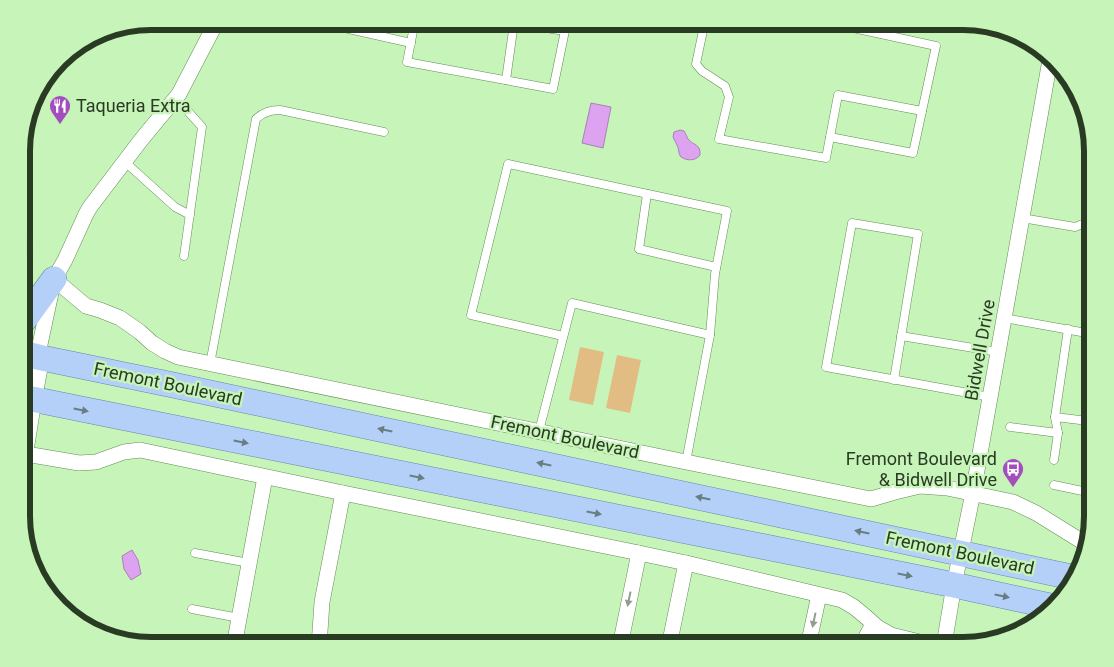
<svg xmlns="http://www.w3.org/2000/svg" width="1114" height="667" viewBox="0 0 1114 667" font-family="Roboto,sans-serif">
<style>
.green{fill:#e1bd84}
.water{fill:#dda2f0;stroke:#a783b3}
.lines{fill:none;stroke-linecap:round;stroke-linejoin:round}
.lane-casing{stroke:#648c56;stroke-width:9}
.street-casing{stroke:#648c56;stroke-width:16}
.primary-casing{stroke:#6387ab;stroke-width:26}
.lane{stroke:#fff;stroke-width:8}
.street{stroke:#fff;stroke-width:15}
.primary{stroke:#b4d0f8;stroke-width:25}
.oneway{fill:#687e83}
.oneway2{fill:#949d92}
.labels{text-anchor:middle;stroke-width:4.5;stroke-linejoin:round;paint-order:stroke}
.poi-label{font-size:18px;fill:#2a3b24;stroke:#c7f4b9;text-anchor:start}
.street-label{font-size:18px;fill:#2a3b24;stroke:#c7f4b9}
.rim{fill:none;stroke:#2a3b24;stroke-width:6}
</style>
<rect width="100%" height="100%" fill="#c7f4b9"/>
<g class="green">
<polygon points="580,347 604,352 593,405 569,400"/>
<polygon points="617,355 641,360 630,413 606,408"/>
</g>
<g class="water">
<polygon points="591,103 611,107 603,148 582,143"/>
<path d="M 680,130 L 684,131 C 686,134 687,137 688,139 C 694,146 701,144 700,155 C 696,161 687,161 681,157 C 678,154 679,148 677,145 C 676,142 674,140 673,137 L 674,132 Z"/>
<polygon points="132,550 138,560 141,574 131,580 124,569 122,556"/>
</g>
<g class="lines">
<g class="lane-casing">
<g id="lane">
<polyline points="331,21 331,25 411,43"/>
<polyline points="415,21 407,62 553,89 567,21"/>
<polyline points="705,21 696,64 702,71 725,86 729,97 719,139 826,158 838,95 922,111"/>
<polyline points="821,21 936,46 913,153 830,137"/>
<polyline points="506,80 514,23 565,31"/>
<polyline points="176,98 202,127 184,256"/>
<polyline points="125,162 175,207 190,215"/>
<polyline points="647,194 639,249 716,267"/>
<polyline points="1022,218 1075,227 1088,222 1090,216 1092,202"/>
<polyline points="1004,318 1092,334"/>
<polyline points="563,336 471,315 508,164 727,211 715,274 710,335 686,462"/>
<polyline points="901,336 998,352"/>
<path d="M 210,364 L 256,119 C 263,112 270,110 280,110 L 384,132"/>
<polyline points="894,380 918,234 852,223 826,367 990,397"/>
<polyline points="1055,417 1080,420"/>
<polyline points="1010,427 1058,433"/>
<polyline points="539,431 572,303 710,335"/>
<polyline points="1054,460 1058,433 1055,417 1068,329"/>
<polyline points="1054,485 1092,493"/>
<polyline points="195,553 249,563"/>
<polyline points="192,609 239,618"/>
</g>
</g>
<g class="street-casing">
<g id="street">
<polyline points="54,279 86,306 100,310 120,318 140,332 152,343 165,351 178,357 686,462 871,499 895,492 920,486 947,488 1013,502 1036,513 1086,544"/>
<polyline points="22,374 26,354 32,351"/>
<polyline points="26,454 79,463 96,462 124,452 140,450 343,493 639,553 686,563 842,600 854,607 866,617 877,627 891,635 932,645"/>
<polyline points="22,476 34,400 42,358 39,349 54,279 65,260 86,214 90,207 141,140 179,94 217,21"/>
<polyline points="319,644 370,643 379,646"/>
<polyline points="944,645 954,585 973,493 1050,60"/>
<polyline points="234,646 265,477"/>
<polyline points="319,646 322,602 343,493"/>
<polyline points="620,646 639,553"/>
<polyline points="669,646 686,563"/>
<polyline points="808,646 819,595"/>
<polyline points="861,646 873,624"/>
</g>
</g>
<g class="primary-casing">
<g id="primary">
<polyline points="22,323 54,279"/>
<polyline points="22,353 42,358 173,385 1076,578"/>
<polyline points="22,397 954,585 1050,606"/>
</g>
</g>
<use href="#lane" class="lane"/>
<use href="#street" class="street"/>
<use href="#primary" class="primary"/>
</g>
<defs><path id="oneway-solid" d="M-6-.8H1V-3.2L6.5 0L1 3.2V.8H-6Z" transform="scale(1.25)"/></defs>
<g class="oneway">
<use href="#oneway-solid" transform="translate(81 410) rotate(11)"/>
<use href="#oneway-solid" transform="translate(385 430) rotate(-168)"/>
<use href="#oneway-solid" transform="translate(241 442) rotate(11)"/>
<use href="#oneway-solid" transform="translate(544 464) rotate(-168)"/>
<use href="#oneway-solid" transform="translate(417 477) rotate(11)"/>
<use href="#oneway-solid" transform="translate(703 498) rotate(-168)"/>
<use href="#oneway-solid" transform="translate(594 513) rotate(11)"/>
<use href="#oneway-solid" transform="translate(862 532) rotate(-168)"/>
<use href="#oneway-solid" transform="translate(905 575) rotate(11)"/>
<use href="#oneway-solid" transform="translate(1002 596) rotate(12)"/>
</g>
<g class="oneway2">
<use href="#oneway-solid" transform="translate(629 599) rotate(102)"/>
<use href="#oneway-solid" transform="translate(814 620) rotate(102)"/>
</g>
<defs>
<g id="restaurant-pin" transform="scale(1.125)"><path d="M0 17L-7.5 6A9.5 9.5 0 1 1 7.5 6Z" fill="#a34ebc" stroke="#c7f4b9"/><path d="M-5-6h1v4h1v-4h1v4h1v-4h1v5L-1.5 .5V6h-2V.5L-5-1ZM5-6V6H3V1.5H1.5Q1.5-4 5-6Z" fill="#fff"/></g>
<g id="bus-pin" transform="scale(1.125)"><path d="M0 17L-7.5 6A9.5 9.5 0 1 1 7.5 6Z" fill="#a34ebc" stroke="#c7f4b9"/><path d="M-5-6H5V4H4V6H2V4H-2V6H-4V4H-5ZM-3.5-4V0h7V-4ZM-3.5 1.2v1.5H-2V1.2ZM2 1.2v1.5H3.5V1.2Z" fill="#fff"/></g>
</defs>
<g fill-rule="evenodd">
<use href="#restaurant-pin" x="60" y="106"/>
<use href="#bus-pin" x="1013" y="469"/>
</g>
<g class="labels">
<g class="poi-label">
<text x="76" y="112">Taqueria Extra</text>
<text x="997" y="465" text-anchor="end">Fremont Boulevard<tspan x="997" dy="21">&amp; Bidwell Drive</tspan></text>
</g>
<g class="street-label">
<text transform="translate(980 350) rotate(-80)" y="6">Bidwell Drive</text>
<text transform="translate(168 384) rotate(12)" y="6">Fremont Boulevard</text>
<text transform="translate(565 437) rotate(12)" y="6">Fremont Boulevard</text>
<text transform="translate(960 553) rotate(12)" y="6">Fremont Boulevard</text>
</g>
</g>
<path d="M0 0H1114V667H0ZM151 30H963A121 121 0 0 1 1084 151V516A121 121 0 0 1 963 637H151A121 121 0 0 1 30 516V151A121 121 0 0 1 151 30Z" fill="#c7f4b9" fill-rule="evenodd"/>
<path class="rim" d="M151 30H963A121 121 0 0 1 1084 151V516A121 121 0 0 1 963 637H151A121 121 0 0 1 30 516V151A121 121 0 0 1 151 30Z"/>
</svg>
